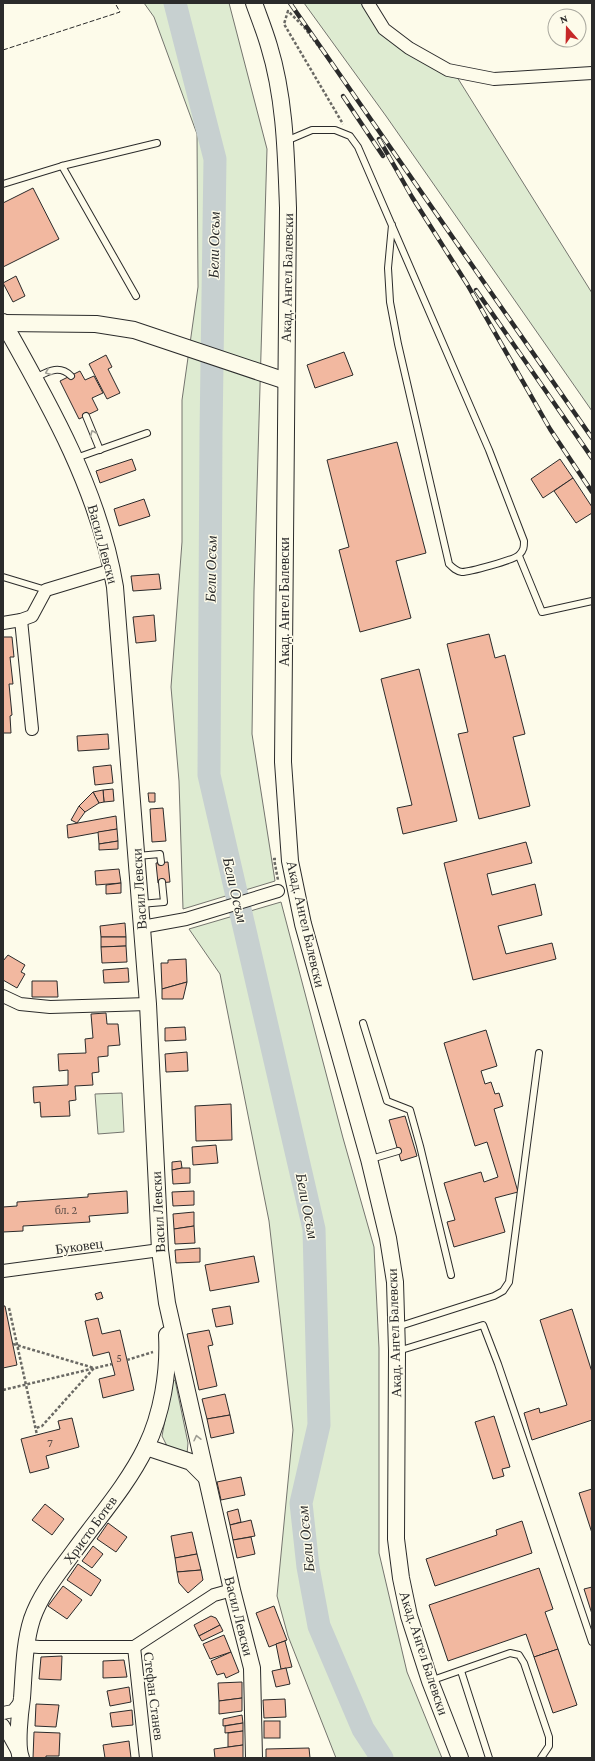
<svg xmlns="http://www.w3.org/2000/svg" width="595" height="1761" viewBox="0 0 595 1761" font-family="'Crimson Pro',serif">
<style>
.green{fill:#deebd1;stroke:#74746e}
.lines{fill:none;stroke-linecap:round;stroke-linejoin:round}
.river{stroke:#c7d0d0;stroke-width:23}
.building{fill:#f2b8a0;stroke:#2b2b2b}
.lane-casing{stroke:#2b2b2b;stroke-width:8}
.street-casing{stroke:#2b2b2b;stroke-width:14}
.secondary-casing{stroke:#2b2b2b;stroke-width:18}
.path{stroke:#6a6964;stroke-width:2.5;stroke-dasharray:3 2;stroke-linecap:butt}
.lane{stroke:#fdfbea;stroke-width:6}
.street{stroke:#fdfbea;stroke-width:12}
.secondary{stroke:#fdfbea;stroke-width:16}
.rail-casing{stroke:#2b2b2b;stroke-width:4.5}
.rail{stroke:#fdfbea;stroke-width:3;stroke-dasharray:9;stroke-linecap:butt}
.fence{stroke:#2b2b2b;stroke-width:1;stroke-dasharray:5 2;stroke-linecap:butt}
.oneway{stroke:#9e9d94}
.labels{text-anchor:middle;stroke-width:3;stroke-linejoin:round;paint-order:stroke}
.number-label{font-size:12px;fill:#5d4e48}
.street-label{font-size:14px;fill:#2b2b2b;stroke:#fdfbea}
.water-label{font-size:15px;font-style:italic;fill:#2b2b2b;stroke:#fdfbea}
</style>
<rect width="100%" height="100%" fill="#fdfbea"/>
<g class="green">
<polygon points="144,3 229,3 267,149 254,591 252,734 275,881 183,909 179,781 171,687 182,542 182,400 198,287 197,134 154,17"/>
<polygon points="304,3 362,3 368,14 452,69 592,293 592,411 386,116"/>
<polygon points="281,902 343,1138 374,1247 379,1348 379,1553 407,1672 442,1758 336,1758 288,1636 277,1596 293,1430 269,1221 220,974 189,929"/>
<polygon points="122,1093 124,1132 98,1134 95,1094"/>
<polygon points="175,1380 188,1443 187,1454 169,1448 166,1444 162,1436 172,1383 173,1381"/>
</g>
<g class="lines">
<polyline class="river" points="175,3 215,159 211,433 209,775 314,1229 319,1425 301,1503 308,1567 319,1626 363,1729 382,1758"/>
</g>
<g class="building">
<polygon points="33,188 59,239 3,267 3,203"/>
<polygon points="16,276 25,296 13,302 3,283"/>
<polygon points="344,352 353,375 315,388 307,365"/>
<polygon points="106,355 112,367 108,369 120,393 107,399 89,364"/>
<polygon points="80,371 85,380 94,376 103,393 92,398 98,410 79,419 60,381"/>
<polygon points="397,442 426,553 396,561 411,618 360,632 339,550 349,547 327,460"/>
<polygon points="132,459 136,470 100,483 96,471"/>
<polygon points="560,459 573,478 543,498 531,479"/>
<polygon points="573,478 592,507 592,513 576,523 554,491"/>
<polygon points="144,499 150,516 119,526 114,509"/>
<polygon points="159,574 161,589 133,591 131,576"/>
<polygon points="154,615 156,641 136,643 133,617"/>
<polygon points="489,634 495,658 505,655 525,734 513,737 530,806 479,819 458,734 468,732 447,644"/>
<polygon points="3,637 12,637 14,657 10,657 13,684 9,684 12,715 10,716 11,733 3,733"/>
<polygon points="419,669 457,821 403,834 397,808 412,805 381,679"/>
<polygon points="108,734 109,749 78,751 77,736"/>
<polygon points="111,765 113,783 95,785 93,767"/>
<polygon points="113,789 114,801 104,802 103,790"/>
<polygon points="103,790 104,802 99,803 93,792"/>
<polygon points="93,792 99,803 85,812 79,806"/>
<polygon points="148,793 155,793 155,802 149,802"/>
<polygon points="79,806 85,812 77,823 71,820"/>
<polygon points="163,808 166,841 152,842 150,809"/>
<polygon points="116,816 117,829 68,838 67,825"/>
<polygon points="117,829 118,841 99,844 98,832"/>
<polygon points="118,841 118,849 99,850 99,844"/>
<polygon points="526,842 532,863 487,874 492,895 535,884 542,915 498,926 506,954 552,943 556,959 473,980 444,863"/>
<polygon points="168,862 170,882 158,883 156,863"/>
<polygon points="119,869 121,883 96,885 95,871"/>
<polygon points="121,883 121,893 106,894 106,885"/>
<polygon points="125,923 126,937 101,937 100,926"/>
<polygon points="101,937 126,937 126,946 101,947"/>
<polygon points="126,946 127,962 102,963 101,947"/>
<polygon points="8,955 25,965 21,972 25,974 17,988 3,980 3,961"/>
<polygon points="186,959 187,982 162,989 161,963 168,963 168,960"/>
<polygon points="128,968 129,982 104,983 103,970"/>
<polygon points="32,981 57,981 58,997 32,997"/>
<polygon points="187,982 183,999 162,999 162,989"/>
<polygon points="106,1013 107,1024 118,1024 120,1045 108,1046 108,1056 98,1057 99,1072 92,1073 93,1085 75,1086 76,1100 69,1101 70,1116 41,1117 40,1102 34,1103 33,1087 68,1085 68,1070 59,1071 58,1054 86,1053 85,1039 93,1038 91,1014"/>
<polygon points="185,1027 186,1040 165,1041 165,1028"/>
<polygon points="486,1030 497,1066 481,1071 485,1084 491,1082 495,1094 499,1093 503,1106 494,1109 518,1192 495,1198 505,1232 454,1247 447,1222 455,1220 444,1183 481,1172 484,1182 498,1177 487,1142 475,1146 444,1043"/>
<polygon points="187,1052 188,1071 166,1072 165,1054"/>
<polygon points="231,1104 232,1140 196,1141 195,1106"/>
<polygon points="405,1116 417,1156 401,1161 389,1120"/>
<polygon points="216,1145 218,1163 193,1165 192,1147"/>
<polygon points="181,1161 182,1168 172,1170 172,1162"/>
<polygon points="182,1168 190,1168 190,1183 173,1184 172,1170"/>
<polygon points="127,1191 128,1213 89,1216 90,1222 23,1226 23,1231 3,1232 3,1207 17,1206 17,1202 88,1197 88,1194"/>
<polygon points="194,1191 194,1205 173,1206 172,1192"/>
<polygon points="194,1212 194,1226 174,1229 173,1214"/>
<polygon points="194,1226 195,1243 175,1244 174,1229"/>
<polygon points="200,1248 200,1262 176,1263 175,1250"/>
<polygon points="254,1256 259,1282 210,1291 205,1265"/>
<polygon points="101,1292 103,1298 97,1300 95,1294"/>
<polygon points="3,1306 5,1306 17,1365 3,1368"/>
<polygon points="230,1306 233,1324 216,1327 212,1309"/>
<polygon points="572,1309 592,1372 592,1420 532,1440 524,1413 539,1408 540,1413 567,1405 540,1320"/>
<polygon points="98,1318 102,1334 120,1330 134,1390 103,1398 99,1379 115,1375 109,1352 93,1356 85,1321"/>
<polygon points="209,1330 213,1345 208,1346 217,1386 199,1390 187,1334"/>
<polygon points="225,1394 230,1415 207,1419 202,1399"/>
<polygon points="230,1415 234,1433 211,1438 207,1419"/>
<polygon points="494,1416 510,1467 502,1469 504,1476 493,1479 475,1422"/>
<polygon points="72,1418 79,1447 46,1456 49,1468 30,1473 21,1439 60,1429 58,1421"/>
<polygon points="241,1477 245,1495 221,1500 217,1482"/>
<polygon points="592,1489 592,1533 579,1493"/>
<polygon points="45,1504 64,1519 52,1535 32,1520"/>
<polygon points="238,1509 241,1522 230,1525 227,1512"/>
<polygon points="251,1520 255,1536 233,1540 230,1525"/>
<polygon points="522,1521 532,1553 435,1586 426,1559 497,1535 496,1530"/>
<polygon points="108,1523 127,1537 116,1552 97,1539"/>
<polygon points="192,1532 197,1554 175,1558 171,1536"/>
<polygon points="251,1537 255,1554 237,1558 233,1540"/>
<polygon points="93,1546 103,1554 92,1568 82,1561"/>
<polygon points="197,1554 201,1570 177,1572 175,1558"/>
<polygon points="78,1564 101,1580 91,1596 67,1580"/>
<polygon points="539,1568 553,1609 545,1612 558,1649 534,1657 526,1634 448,1661 429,1605"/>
<polygon points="201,1570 203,1580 188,1593 179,1583 177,1572"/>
<polygon points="63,1586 82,1600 67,1619 48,1606"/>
<polygon points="592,1587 592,1614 584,1589"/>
<polygon points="274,1606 287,1640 269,1647 256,1613"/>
<polygon points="211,1616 216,1618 220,1625 199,1636 194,1625"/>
<polygon points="220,1625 223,1631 202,1641 199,1636"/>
<polygon points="224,1635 231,1652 210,1659 203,1644"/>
<polygon points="285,1641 292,1667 281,1669 276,1644"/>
<polygon points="558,1649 577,1705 553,1713 534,1657"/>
<polygon points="231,1652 239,1672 226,1678 224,1673 217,1675 211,1661"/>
<polygon points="62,1656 61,1680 39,1679 41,1657"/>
<polygon points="124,1660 127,1677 103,1678 103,1661"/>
<polygon points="286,1668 290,1684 276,1687 272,1671"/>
<polygon points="242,1682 242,1698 219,1701 218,1683"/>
<polygon points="129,1687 131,1702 110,1706 107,1691"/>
<polygon points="242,1698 242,1711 219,1714 219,1701"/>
<polygon points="285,1699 286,1717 264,1718 263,1700"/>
<polygon points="36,1704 59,1705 56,1727 35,1726"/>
<polygon points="132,1710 133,1725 112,1727 110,1713"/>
<polygon points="242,1715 243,1723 223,1726 223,1719"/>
<rect x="264" y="1721" width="16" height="17"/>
<polygon points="243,1723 243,1731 225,1733 225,1726"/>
<polygon points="243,1731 243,1745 228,1747 228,1733"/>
<polygon points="34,1732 60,1733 59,1756 46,1756 46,1758 33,1758"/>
<polygon points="129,1741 131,1758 105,1758 103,1745"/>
<polygon points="243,1745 243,1758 215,1758 214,1749"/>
<polygon points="309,1748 310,1758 266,1758 266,1749"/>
</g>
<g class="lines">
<g class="lane-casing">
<g id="lane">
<path d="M 286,141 L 312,130 L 335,130 L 350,136 L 358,147 L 489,450 L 524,541 C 524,547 524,550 519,555 C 514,560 469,572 462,572 C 456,571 453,568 449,564 L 398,344 L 390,302 L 388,268 L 392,225"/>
<polyline points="62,166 136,296"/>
<polyline points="3,184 62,166 157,143"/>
<path d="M 35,378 C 47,372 59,364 71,376"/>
<polyline points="86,416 100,450"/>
<polyline points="76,458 147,433"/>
<polyline points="519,556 542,612 592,601"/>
<polyline points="3,577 46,590"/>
<polyline points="137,856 160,854 161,862"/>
<polyline points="140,904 164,902 162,882"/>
<polyline points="363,1023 387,1101 410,1110 420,1146 451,1275"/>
<polyline points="371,1159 398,1151"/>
<polyline points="397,1327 494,1296 503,1291 509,1282 539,1053"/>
<polyline points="398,1351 483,1325 498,1364 592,1642"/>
<polyline points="461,1671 489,1758"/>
<polyline points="430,1681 510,1653 519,1655 524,1663 549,1737 549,1746 541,1758"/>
</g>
</g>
<g class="street-casing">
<g id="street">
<polyline points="368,3 384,29 409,48 448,70 494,79 592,73"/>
<polyline points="21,620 32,729"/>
<polyline points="3,623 21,620 32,616 46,590 112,570"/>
<polyline points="142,927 186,919 278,891"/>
<polyline points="3,996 20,1004 50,1007 148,1004"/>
<polyline points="3,1271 160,1250"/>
<polyline points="27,1646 39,1647 134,1647 146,1758"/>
<polyline points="134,1647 214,1595 232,1590"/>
<polyline points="3,1713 13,1711 21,1701"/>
<polyline points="3,1725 18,1752"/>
</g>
</g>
<g class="secondary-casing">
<g id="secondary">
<path d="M 254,3 C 259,17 265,32 269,46 C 285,98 286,154 288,208 L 283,762 L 290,861 L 303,924 L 369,1159 L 388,1238 L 395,1282 L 397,1351 L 396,1539 L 401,1578 L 409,1616 L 430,1681 L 460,1758"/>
<path d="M 3,322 C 50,405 99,491 115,587 L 148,1004 L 160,1250 L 167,1303 L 232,1590 L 252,1668 L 254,1758"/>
<polyline points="4,323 96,324 134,330 286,381"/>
<polyline points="146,1447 191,1462 205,1476"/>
<path d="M 21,1758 C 16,1746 20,1712 22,1698 C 24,1672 24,1644 32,1619 C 41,1593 59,1572 75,1550 C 99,1517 128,1484 146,1447 C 162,1414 169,1372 167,1335"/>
</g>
</g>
<g class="path">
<polyline points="339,73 304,27 288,11 284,24 343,124"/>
<polyline points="276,859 274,859 278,880"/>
<polyline points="9,1308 37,1435"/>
<polyline points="13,1344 94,1368 42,1426 36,1428"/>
<polyline points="127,1360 153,1352"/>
<polyline points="3,1390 112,1364"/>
</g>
<use href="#lane" class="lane"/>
<use href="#street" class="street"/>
<use href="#secondary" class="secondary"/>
<g class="rail-casing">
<g id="rail">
<polyline points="290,3 592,438"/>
<polyline points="343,96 383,156"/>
<polyline points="379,139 412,197 467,284 550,429 592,492"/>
<polyline points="476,290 592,458"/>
</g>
</g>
<use href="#rail" class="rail"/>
<polyline class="fence" points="3,50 120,12 115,3"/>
</g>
<defs><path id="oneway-chevron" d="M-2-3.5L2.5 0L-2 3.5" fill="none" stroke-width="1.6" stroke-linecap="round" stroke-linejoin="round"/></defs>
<g class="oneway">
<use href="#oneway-chevron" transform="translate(48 372) rotate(157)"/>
<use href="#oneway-chevron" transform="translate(93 433) rotate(-112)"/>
<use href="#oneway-chevron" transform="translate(197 1438) rotate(-103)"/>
</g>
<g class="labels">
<g class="number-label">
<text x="66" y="1214">бл. 2</text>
<text x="119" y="1362">5</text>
<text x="50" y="1447">7</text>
</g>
<g class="street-label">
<text transform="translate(287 278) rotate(-89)" y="5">Акад. Ангел Балевски</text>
<text transform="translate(103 544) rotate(75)" y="5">Васил Левски</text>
<text transform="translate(284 602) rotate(-90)" y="5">Акад. Ангел Балевски</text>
<text transform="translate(139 889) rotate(-94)" y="5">Васил Левски</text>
<text transform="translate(306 924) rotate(77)" y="5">Акад. Ангел Балевски</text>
<text transform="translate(158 1212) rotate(-93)" y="5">Васил Левски</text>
<text transform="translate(79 1246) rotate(-8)" y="5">Буковец</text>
<text transform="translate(394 1333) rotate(-92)" y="5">Акад. Ангел Балевски</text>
<text transform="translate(90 1530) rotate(-54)" y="5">Христо Ботев</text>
<text transform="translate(239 1616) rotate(76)" y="5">Васил Левски</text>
<text transform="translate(424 1653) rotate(72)" y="5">Акад. Ангел Балевски</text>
<text transform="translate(154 1696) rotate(83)" y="5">Стефан Станев</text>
</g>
<g class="water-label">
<text transform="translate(214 245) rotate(-89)" y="5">Бели Осъм</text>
<text transform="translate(211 569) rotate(-89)" y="5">Бели Осъм</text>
<text transform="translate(235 890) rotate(77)" y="5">Бели Осъм</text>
<text transform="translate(307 1206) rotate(79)" y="5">Бели Осъм</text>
<text transform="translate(306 1539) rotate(-96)" y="5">Бели Осъм</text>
</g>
</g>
<rect width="595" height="1761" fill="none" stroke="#2b2b2b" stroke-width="8"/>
<g transform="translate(567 28) rotate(340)"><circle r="19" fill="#fdfbea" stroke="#a9a89e"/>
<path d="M0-3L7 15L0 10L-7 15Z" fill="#c62828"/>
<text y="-6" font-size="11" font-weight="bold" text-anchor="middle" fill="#2b2b2b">N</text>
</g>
</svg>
